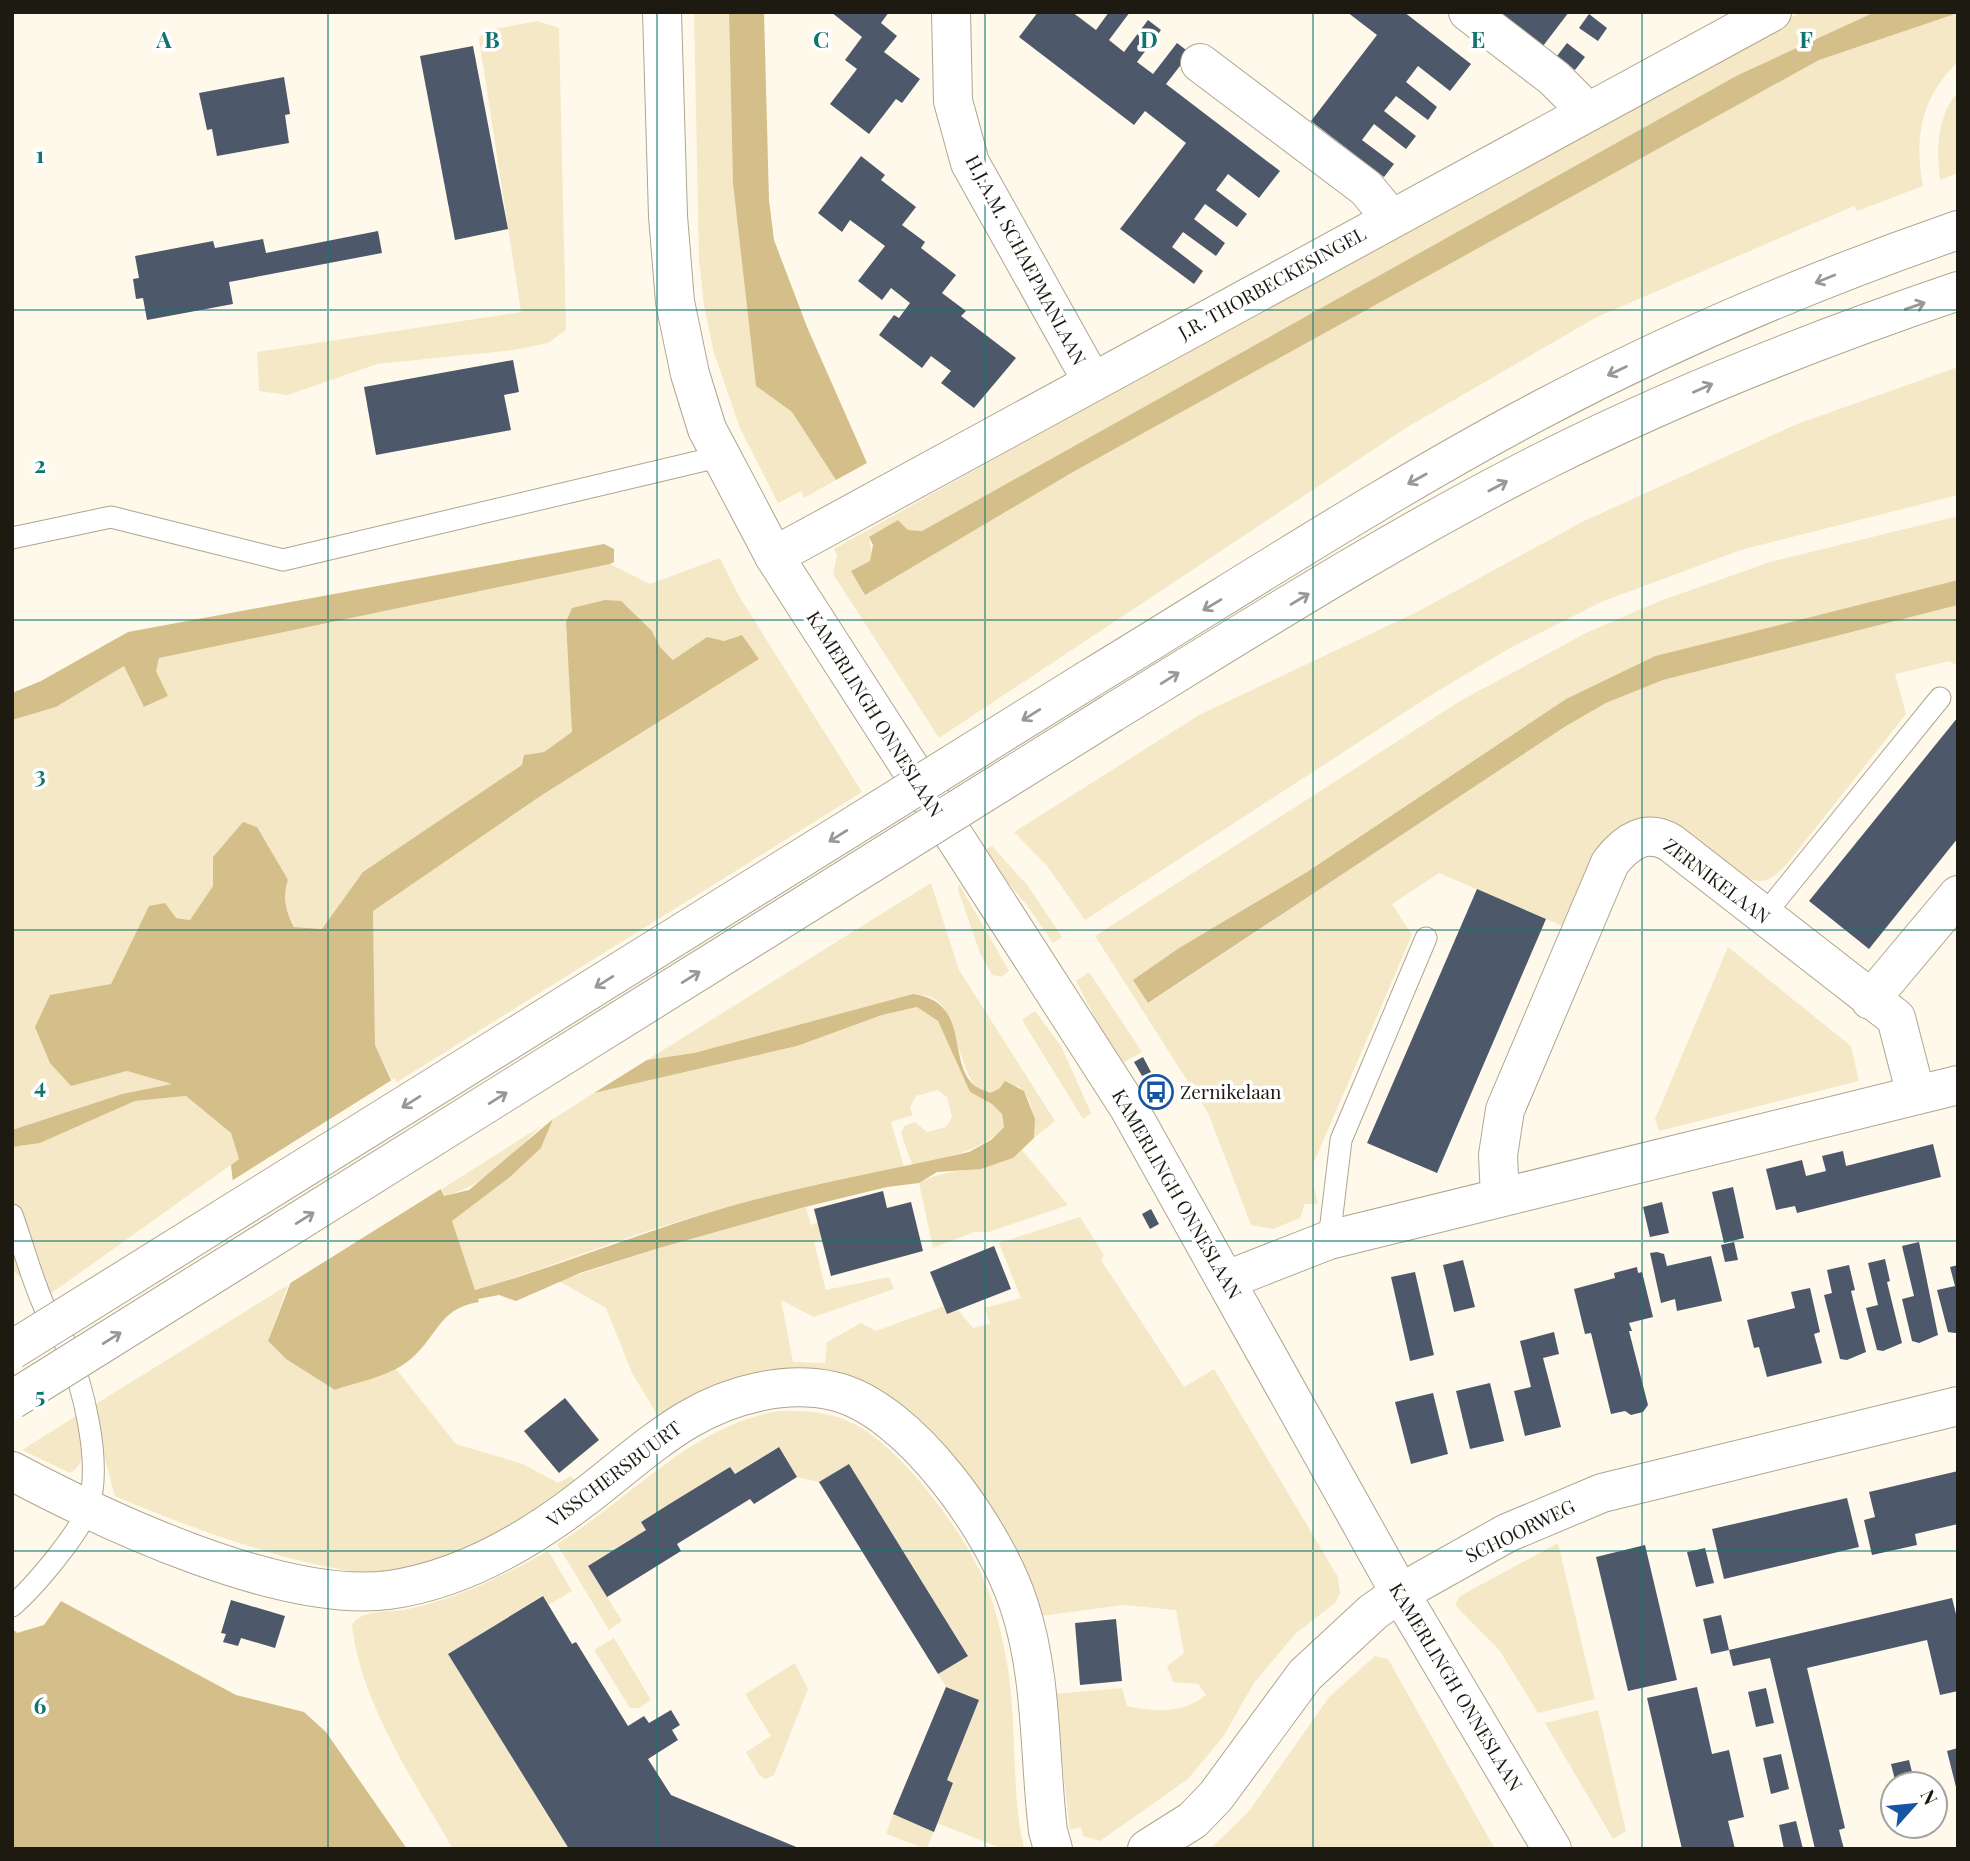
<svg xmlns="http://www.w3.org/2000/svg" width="1970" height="1861" viewBox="0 0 1970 1861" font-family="'Playfair Display',serif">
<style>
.green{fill:#f5e8c6}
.water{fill:#d4bf8a}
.pier{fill:#fff9eb}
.building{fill:#4d596a}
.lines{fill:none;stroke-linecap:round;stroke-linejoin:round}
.service-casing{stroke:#aea690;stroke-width:23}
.minor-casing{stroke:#aea690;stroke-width:40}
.tertiary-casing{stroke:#aea690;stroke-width:40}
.primary-casing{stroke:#aea690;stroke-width:40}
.service{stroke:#fff;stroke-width:21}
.minor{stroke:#fff;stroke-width:38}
.tertiary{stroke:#fff;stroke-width:38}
.primary{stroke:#fff;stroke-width:38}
.primary-bridge-casing{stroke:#aea690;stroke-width:40;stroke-linecap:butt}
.primary-bridge{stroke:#fff;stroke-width:38}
.oneway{stroke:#999894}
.grid{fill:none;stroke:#0f766e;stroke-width:2;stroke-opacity:0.55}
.labels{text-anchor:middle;stroke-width:7;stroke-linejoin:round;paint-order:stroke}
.street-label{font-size:19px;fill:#1d1a12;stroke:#fff}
.poi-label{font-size:19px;fill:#1d1a12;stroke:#fff;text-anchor:start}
.grid-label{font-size:23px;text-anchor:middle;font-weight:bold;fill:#0f766e;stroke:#fff;stroke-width:7;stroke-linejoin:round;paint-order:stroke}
</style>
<rect width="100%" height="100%" fill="#fff9eb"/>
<g class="green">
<polygon points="694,12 729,12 733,184 756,386 792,412 836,480 804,498 801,491 778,503 740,428 714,353 704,305 699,260"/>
<path d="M 1802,12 L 1875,12 L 1738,75 L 922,531 L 908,530 L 898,520 L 869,537 L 872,555 L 864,595 L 1073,472 L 1819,60 L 1958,13 L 1958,62 C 1921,97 1914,138 1923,186 L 1857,211 L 1854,206 L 1597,317 L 1409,426 L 939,738 L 833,574 L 837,555 L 834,549 L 1702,62 Z"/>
<polygon points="537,21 559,28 566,330 548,343 514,350 377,364 288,395 259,391 257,352 521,312 479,39 484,31"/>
<path d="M 1958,92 L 1958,173 L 1940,180 C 1936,151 1937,115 1958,92 Z"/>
<polygon points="1958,367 1958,495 1741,550 1601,602 1512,647 1436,692 1085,920 1047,866 1014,832 1199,715 1419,611 1582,522 1797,424"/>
<path d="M 1958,516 L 1958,580 L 1655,656 L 1566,699 L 1307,872 L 1179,948 L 1133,980 L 1149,1003 L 1566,726 L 1606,703 L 1663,680 L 1958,605 L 1958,667 L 1950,661 L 1895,674 L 1906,714 L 1787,864 C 1779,872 1771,881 1760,881 C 1731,882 1696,823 1658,819 L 1565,927 L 1439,873 L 1392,904 L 1412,935 L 1314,1162 L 1314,1186 L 1318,1204 L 1305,1204 L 1300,1218 L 1273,1229 L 1251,1225 L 1208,1113 L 1095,936 L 1460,701 L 1588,632 L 1660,601 L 1770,562 Z"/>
<path d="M 720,558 L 739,596 L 862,792 L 394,1084 L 375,1045 L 373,910 L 542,795 L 759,659 L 742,635 L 724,641 L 707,637 L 674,660 L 660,647 L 652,631 L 566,622 L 573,732 L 544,752 L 525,755 L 522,765 L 322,929 L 295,927 C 286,912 282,897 288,880 L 281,869 L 213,857 L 213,886 L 190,920 L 176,918 L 149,906 L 111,984 L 50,996 L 71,1086 L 127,1071 L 174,1084 L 122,1094 L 12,1130 L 12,720 L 56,707 L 124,666 L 145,707 L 168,696 L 155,671 L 158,658 L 610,564 L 650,584 Z"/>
<polygon points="992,846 1028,886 1062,937 1053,943 1026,904 985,856 983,851"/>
<path d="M 931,883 L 959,970 L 1055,1121 L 1034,1138 C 1035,1120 1033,1098 1018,1086 C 1009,1087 1000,1092 991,1093 C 962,1097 958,1019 939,1002 C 931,995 923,995 913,994 L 694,1053 L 647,1060 Z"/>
<polygon points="959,884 1009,971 1001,977 992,975 980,953 958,890"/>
<polygon points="1728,947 1851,1046 1859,1081 1659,1131 1655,1119"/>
<polygon points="1089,972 1142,1052 1119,1065 1076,981"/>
<path d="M 917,1007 L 938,1021 L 970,1092 L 992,1104 L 1002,1114 L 1004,1127 C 979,1153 946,1157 912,1165 L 901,1133 L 904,1126 L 915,1122 L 927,1132 L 946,1127 L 952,1117 L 947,1097 L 938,1090 L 916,1096 L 910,1107 L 913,1115 L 891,1122 L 904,1167 C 814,1187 723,1205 636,1235 C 582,1253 530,1274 475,1290 L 452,1221 L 510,1177 L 541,1148 L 553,1119 L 594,1093 L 797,1046 L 882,1015 Z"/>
<polygon points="1035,1011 1061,1046 1091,1113 1083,1119 1022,1020"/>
<polygon points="186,1096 231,1133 239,1159 46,1297 12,1270 12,1147 40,1143 135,1101"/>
<path d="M 541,1126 C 512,1155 485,1186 444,1196 L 442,1189 Z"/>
<path d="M 1022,1150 L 1068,1205 L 989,1232 L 974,1232 L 933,1248 L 919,1183 C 951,1164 992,1176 1022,1150 Z"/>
<path d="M 806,1207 L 811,1225 L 818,1223 L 822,1239 L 814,1242 L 826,1290 L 889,1277 L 894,1289 L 814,1317 L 781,1300 L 793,1362 L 825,1363 L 827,1342 L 861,1323 L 876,1331 L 944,1306 L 947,1314 L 958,1310 L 973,1328 L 990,1324 L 985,1308 L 1021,1298 L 999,1243 L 1080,1217 L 1104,1255 L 1101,1260 L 1184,1387 L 1214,1369 L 1338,1577 L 1340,1593 L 1335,1603 L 1295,1634 L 1254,1683 L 1223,1737 L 1188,1779 L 1100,1841 L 1083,1836 L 1081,1827 L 1070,1830 L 1054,1694 L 1122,1688 L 1127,1706 C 1156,1712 1182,1714 1206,1695 L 1198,1684 L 1173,1682 L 1167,1666 L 1184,1653 L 1176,1610 L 1123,1605 L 1041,1616 L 1022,1559 L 1002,1528 L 903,1409 L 712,1388 L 658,1416 L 632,1373 L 606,1308 L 559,1281 L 659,1248 Z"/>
<path d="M 288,1285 L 268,1341 L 286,1359 L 335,1390 L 396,1369 L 456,1444 L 523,1464 L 558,1483 L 571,1476 L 575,1481 C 527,1516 471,1555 411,1567 C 396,1570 374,1574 358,1572 C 283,1562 185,1526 115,1496 L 91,1407 Z"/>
<path d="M 778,1411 C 806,1410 832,1412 856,1425 C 904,1451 963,1531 984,1580 C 995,1605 1001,1632 1006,1657 C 1018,1721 1010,1786 1024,1849 L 1003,1849 L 937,1823 L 953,1784 L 946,1780 L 979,1700 L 946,1687 L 938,1674 L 968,1655 L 849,1464 L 819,1482 L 797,1477 L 778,1447 L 735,1474 L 730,1467 L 641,1522 L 646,1530 L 588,1566 L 622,1621 L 609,1630 L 557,1544 C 631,1499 689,1427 778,1411 Z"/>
<path d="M 76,1416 C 80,1435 91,1462 70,1473 L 22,1450 Z"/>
<polygon points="1558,1543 1595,1699 1538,1713 1500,1651 1455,1605 1460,1596"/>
<path d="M 548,1551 L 572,1591 L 548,1605 L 542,1596 L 448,1654 L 569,1849 L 453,1849 C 415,1783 360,1702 352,1625 C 362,1608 390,1613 408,1609 C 459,1598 503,1576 548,1551 Z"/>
<polygon points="614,1638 651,1700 639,1708 630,1708 594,1650"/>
<polygon points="1375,1656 1388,1659 1495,1849 1210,1849 1249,1811 1329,1697"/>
<polygon points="795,1663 808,1689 774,1775 766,1779 760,1776 746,1752 771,1736 745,1694"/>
<polygon points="1598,1710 1626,1831 1613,1839 1545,1723"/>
<polygon points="893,1814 934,1832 926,1849 886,1834"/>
</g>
<g class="water">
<polygon points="729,12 764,12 769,200 774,240 807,327 867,463 836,480 792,412 756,386 733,184"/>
<polygon points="1875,12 1958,13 1819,60 1073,472 865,595 851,571 870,561 873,545 869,537 898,520 908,530 922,531 1738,75"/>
<polygon points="604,544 614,549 614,562 610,564 159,658 156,671 168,696 144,707 124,666 56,707 12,720 12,693 41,681 128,632"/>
<polygon points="1958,580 1958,605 1663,680 1606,703 1566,726 1148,1003 1133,980 1179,948 1307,872 1566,699 1655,656"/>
<path d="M 605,600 L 621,601 L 652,631 L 660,647 L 673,660 L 707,637 L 724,641 L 742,635 L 759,659 L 542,795 L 373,911 L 375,1045 L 444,1196 L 469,1190 L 553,1119 L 541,1148 L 510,1177 L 452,1221 L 475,1290 C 570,1263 661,1224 757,1199 C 827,1181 899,1168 969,1152 L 991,1140 L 1004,1127 L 1002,1114 L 992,1104 L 970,1092 L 938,1021 L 917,1007 L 882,1015 L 797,1046 L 594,1093 L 647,1060 L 694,1053 L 913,994 C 972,1002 946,1062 975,1086 C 979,1089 986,1091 990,1093 L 999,1089 L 1005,1081 L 1024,1091 L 1035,1119 L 1034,1138 L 1013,1158 L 981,1169 L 937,1172 L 919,1183 L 887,1187 L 801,1208 L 659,1248 L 580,1273 L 516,1301 L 499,1295 L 478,1299 L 479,1302 C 437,1308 437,1340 407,1362 C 387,1377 357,1382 335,1390 L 286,1359 L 268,1341 L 292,1279 L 233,1183 L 231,1165 L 239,1159 L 231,1133 L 186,1096 L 135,1101 L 40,1143 L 12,1147 L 12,1130 L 122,1094 L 172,1084 L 127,1071 L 71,1086 L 50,1063 L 35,1027 L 50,995 L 111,984 L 149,906 L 165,903 L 176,918 L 190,920 L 213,886 L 213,857 L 243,822 L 257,827 L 288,880 C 282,897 286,912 294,927 L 322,929 L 363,872 L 522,765 L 524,755 L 544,752 L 572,732 L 566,622 L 572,608 Z"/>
<polygon points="61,1601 236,1695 304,1712 326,1732 407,1849 12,1849 12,1628 17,1633 44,1625"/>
</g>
<polygon class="pier" points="395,1078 444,1187 284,1287 288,1280 248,1220 230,1182"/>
<g class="building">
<polygon points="831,12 889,12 881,23 897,36 884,52 920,79 902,103 896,99 869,134 830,104 857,69 845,60 862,37"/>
<polygon points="1038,12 1072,12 1096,30 1109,12 1130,12 1109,40 1124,52 1148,20 1161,30 1137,62 1153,74 1177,43 1190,53 1166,84 1280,171 1259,198 1228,174 1216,190 1247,214 1237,227 1205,204 1194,219 1225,243 1216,256 1183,232 1172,247 1203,271 1194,284 1120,229 1186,143 1145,111 1134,125 1019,37"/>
<polygon points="1347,12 1404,12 1471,64 1450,91 1418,66 1406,82 1437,107 1428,120 1396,96 1384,111 1416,136 1406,149 1374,124 1362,140 1394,164 1384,177 1311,121 1377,35"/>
<polygon points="1504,12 1569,12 1543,46 1502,14"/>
<polygon points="1589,14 1607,28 1598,41 1579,28"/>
<polygon points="1567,43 1585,57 1575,70 1557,56"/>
<polygon points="473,46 508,229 455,240 420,56"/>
<polygon points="284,77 290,114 285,115 289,143 217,156 212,129 207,130 199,93"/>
<polygon points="861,156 885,175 881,180 916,207 902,225 925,242 921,248 956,275 942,293 966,311 961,316 1016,358 974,408 941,383 951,371 931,356 922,368 879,335 894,315 899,318 910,303 891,288 882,300 858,281 885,246 850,220 842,232 818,213"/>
<polygon points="378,231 382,253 229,282 233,304 147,320 143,298 136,299 133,279 139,278 135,256 213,241 215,248 263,239 266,253"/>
<polygon points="513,360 519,392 504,395 511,430 376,455 364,387"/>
<polygon points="1958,717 1958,838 1869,949 1809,901"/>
<polygon points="1477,889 1546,919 1437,1173 1367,1143"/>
<polygon points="1143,1057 1151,1072 1142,1076 1134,1062"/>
<polygon points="1933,1144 1941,1177 1797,1213 1795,1206 1776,1210 1766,1169 1802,1160 1806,1176 1826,1171 1822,1156 1843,1151 1846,1166"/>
<polygon points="1733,1187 1744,1238 1724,1243 1712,1192"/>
<polygon points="883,1191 887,1208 911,1202 923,1251 831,1276 814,1209"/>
<polygon points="1662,1202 1669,1233 1650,1237 1643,1207"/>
<polygon points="1151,1209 1159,1224 1150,1229 1142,1214"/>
<polygon points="1734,1242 1738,1260 1725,1262 1721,1245"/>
<polygon points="1919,1242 1938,1335 1919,1343 1912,1341 1902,1299 1914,1296 1902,1246"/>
<polygon points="994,1246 1011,1289 947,1314 930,1272"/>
<polygon points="1657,1252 1664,1254 1667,1266 1711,1256 1722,1301 1677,1311 1675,1299 1661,1303 1650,1253"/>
<polygon points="1885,1259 1890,1281 1887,1282 1902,1343 1883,1351 1877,1350 1866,1308 1878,1305 1868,1263"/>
<polygon points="1463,1260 1475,1307 1454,1312 1443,1265"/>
<polygon points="1849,1265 1855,1290 1851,1291 1866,1352 1847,1360 1840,1359 1824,1295 1832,1293 1827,1270"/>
<polygon points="1958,1265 1958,1333 1955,1333 1948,1332 1937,1290 1955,1286 1950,1267"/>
<polygon points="1637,1267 1638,1273 1642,1272 1653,1317 1629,1323 1632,1331 1629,1331 1648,1405 1643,1412 1631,1415 1625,1411 1611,1414 1591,1333 1585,1334 1574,1289 1615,1278 1614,1273"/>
<polygon points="1415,1272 1434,1355 1410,1361 1391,1277"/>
<polygon points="1810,1288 1820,1332 1814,1334 1822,1363 1767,1377 1759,1347 1754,1348 1747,1320 1795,1308 1791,1292"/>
<polygon points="1554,1332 1559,1354 1543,1358 1561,1427 1525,1436 1514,1391 1531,1387 1520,1341"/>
<polygon points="1490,1383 1504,1441 1470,1449 1456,1391"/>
<polygon points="1433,1393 1448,1454 1411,1464 1395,1402"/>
<polygon points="565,1398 599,1440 559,1473 524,1431"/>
<polygon points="779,1447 797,1477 754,1504 750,1499 677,1544 681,1551 607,1597 588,1566 646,1530 641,1522 671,1503 730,1467 735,1474"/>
<polygon points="849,1464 968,1656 938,1674 819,1482"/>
<polygon points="1958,1471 1958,1524 1915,1534 1917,1545 1872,1555 1864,1520 1875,1517 1869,1492"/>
<polygon points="1847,1498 1859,1547 1724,1579 1712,1529"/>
<polygon points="1645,1545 1677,1680 1628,1691 1596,1557"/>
<polygon points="1705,1548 1714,1583 1696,1587 1687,1552"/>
<polygon points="543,1596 572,1644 576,1642 628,1726 644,1716 649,1723 671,1710 680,1725 672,1730 678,1740 648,1759 671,1795 801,1849 569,1849 448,1654"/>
<polygon points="1952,1598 1958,1622 1958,1691 1940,1695 1927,1640 1807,1668 1845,1828 1839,1830 1844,1849 1815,1849 1770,1658 1733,1666 1729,1650"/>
<polygon points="231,1600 285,1616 275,1648 241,1638 238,1646 223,1642 226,1634 221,1633"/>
<polygon points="1721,1615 1729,1650 1711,1654 1703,1619"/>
<polygon points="1116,1619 1122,1681 1080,1685 1075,1623"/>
<polygon points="946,1687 979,1700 947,1780 953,1783 934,1832 893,1814"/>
<polygon points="1697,1687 1712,1754 1729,1750 1744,1817 1728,1821 1735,1849 1682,1849 1678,1832 1647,1698"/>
<polygon points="1766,1688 1774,1723 1756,1727 1748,1692"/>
<polygon points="1958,1748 1958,1791 1957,1791 1947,1751"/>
<polygon points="1781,1754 1789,1789 1771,1794 1763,1758"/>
<polygon points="1909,1760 1915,1784 1896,1784 1891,1764"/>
<polygon points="1796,1821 1803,1849 1784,1849 1779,1825"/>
</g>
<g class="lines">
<g class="service-casing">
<g id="service">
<polyline points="12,538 111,517 283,560 722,456"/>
<polyline points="1764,915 1940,698"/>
<path d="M 12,1215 C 23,1245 31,1277 44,1306 C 49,1319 59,1330 65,1343 C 83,1385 102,1461 89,1505 C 82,1531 33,1588 12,1606"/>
<polyline points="1329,1240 1341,1140 1426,938"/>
</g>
</g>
<g class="minor-casing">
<g id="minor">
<polyline points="951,12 953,101 970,163 1092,381"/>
<polyline points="1468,12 1554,78 1588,112"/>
<polyline points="1200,63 1366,188 1391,218"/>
<polyline points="774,556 1772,12"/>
<polyline points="1870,1000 1958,895"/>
<path d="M 1500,1197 L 1498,1155 L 1505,1110 L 1610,863 C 1626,842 1646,828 1671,843 L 1896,1018 L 1916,1095"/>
<polyline points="1227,1280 1329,1240 1958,1085"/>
<path d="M 12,1471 C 106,1521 282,1604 389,1590 C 459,1580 525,1543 581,1500 C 617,1473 650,1442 689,1419 C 730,1395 785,1380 833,1391 C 910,1408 996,1533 1019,1605 C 1043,1676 1039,1757 1048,1831 L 1053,1849"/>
<polyline points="1147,1849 1193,1820 1216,1796 1305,1675 1373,1612 1400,1593 1507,1533 1602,1493 1958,1406"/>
</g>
</g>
<g class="tertiary-casing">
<polyline id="tertiary" points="662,12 668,216 675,302 690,374 707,429 774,556 1129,1108 1400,1593 1552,1849"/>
</g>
<g class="primary-casing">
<g id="primary">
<path d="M 1089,679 C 1239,588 1385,492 1540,410 C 1674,339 1814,280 1958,230"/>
<path d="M 1112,713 C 1254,626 1397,535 1546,460 C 1679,393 1817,339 1958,291"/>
</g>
</g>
<use href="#service" class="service"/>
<use href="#minor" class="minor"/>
<use href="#tertiary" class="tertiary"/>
<use href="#primary" class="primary"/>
<g class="primary-bridge-casing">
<g id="primary-bridge">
<polyline points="12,1350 1089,679"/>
<polyline points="12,1400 1112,713"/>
</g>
</g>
<use href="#primary-bridge" class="primary-bridge"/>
</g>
<defs><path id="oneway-shaft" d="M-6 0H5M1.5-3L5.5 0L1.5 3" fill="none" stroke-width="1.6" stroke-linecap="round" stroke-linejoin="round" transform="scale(1.75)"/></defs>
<g class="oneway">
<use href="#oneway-shaft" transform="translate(1825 279) rotate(158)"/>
<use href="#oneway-shaft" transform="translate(1915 306) rotate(-19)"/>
<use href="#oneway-shaft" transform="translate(1617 371) rotate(154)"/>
<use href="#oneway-shaft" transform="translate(1703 388) rotate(-24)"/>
<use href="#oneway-shaft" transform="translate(1417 479) rotate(151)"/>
<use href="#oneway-shaft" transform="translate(1498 486) rotate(-28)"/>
<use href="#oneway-shaft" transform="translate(1300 599) rotate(-31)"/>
<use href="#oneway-shaft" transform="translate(1212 605) rotate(149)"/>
<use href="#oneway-shaft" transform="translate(1170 678) rotate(-32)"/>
<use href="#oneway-shaft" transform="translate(1031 715) rotate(148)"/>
<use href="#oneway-shaft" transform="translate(838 836) rotate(148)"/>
<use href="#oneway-shaft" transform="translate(691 977) rotate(-32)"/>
<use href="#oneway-shaft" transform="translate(604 982) rotate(148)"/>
<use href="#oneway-shaft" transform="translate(498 1098) rotate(-32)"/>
<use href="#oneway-shaft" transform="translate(411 1102) rotate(148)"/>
<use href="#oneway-shaft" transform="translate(305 1218) rotate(-32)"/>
<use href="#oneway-shaft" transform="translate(112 1338) rotate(-32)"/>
</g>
<path class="grid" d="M 328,12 L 328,1849M 657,12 L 657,1849M 985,12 L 985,1849M 1313,12 L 1313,1849M 1642,12 L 1642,1849M 12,310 L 1958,310M 12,620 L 1958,620M 12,930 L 1958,930M 12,1241 L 1958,1241M 12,1551 L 1958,1551"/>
<defs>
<g id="bus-ring" transform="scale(1.75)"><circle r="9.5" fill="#fff" stroke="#1654a4" stroke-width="1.5"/><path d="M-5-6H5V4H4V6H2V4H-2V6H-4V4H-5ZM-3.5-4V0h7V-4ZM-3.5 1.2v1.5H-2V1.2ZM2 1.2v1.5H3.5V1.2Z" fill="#1654a4"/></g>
</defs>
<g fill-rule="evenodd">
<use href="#bus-ring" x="1156" y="1092"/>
</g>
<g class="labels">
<g class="street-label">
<text transform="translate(1026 260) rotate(62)" y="7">H.J.A.M. SCHAEPMANLAAN</text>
<text transform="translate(1272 283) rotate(-29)" y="7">J.R. THORBECKESINGEL</text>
<text transform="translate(875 714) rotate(58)" y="7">KAMERLINGH ONNESLAAN</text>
<text transform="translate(1717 881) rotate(37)" y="7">ZERNIKELAAN</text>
<text transform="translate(1177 1194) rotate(60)" y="7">KAMERLINGH ONNESLAAN</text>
<text transform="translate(614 1474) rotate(-37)" y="7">VISSCHERSBUURT</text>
<text transform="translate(1520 1531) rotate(-26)" y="7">SCHOORWEG</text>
<text transform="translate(1456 1687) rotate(59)" y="7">KAMERLINGH ONNESLAAN</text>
</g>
<g class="poi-label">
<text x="1180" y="1099">Zernikelaan</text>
</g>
</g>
<g class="grid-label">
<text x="164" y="48">A</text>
<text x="492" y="48">B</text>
<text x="821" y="48">C</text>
<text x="1149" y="48">D</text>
<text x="1478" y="48">E</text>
<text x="1806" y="48">F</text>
<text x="40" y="163">1</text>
<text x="40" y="473">2</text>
<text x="40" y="783">3</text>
<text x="40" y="1094">4</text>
<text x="40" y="1404">5</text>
<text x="40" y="1714">6</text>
</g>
<rect width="1970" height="1861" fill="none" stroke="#1d1a12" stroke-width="28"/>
<g transform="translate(1914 1805) rotate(63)"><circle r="33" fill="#ffffff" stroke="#a5a3a0" stroke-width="2"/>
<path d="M0-5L12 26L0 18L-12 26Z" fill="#1654a4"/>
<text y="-10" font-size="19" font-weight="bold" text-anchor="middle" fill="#1d1a12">N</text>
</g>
</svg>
